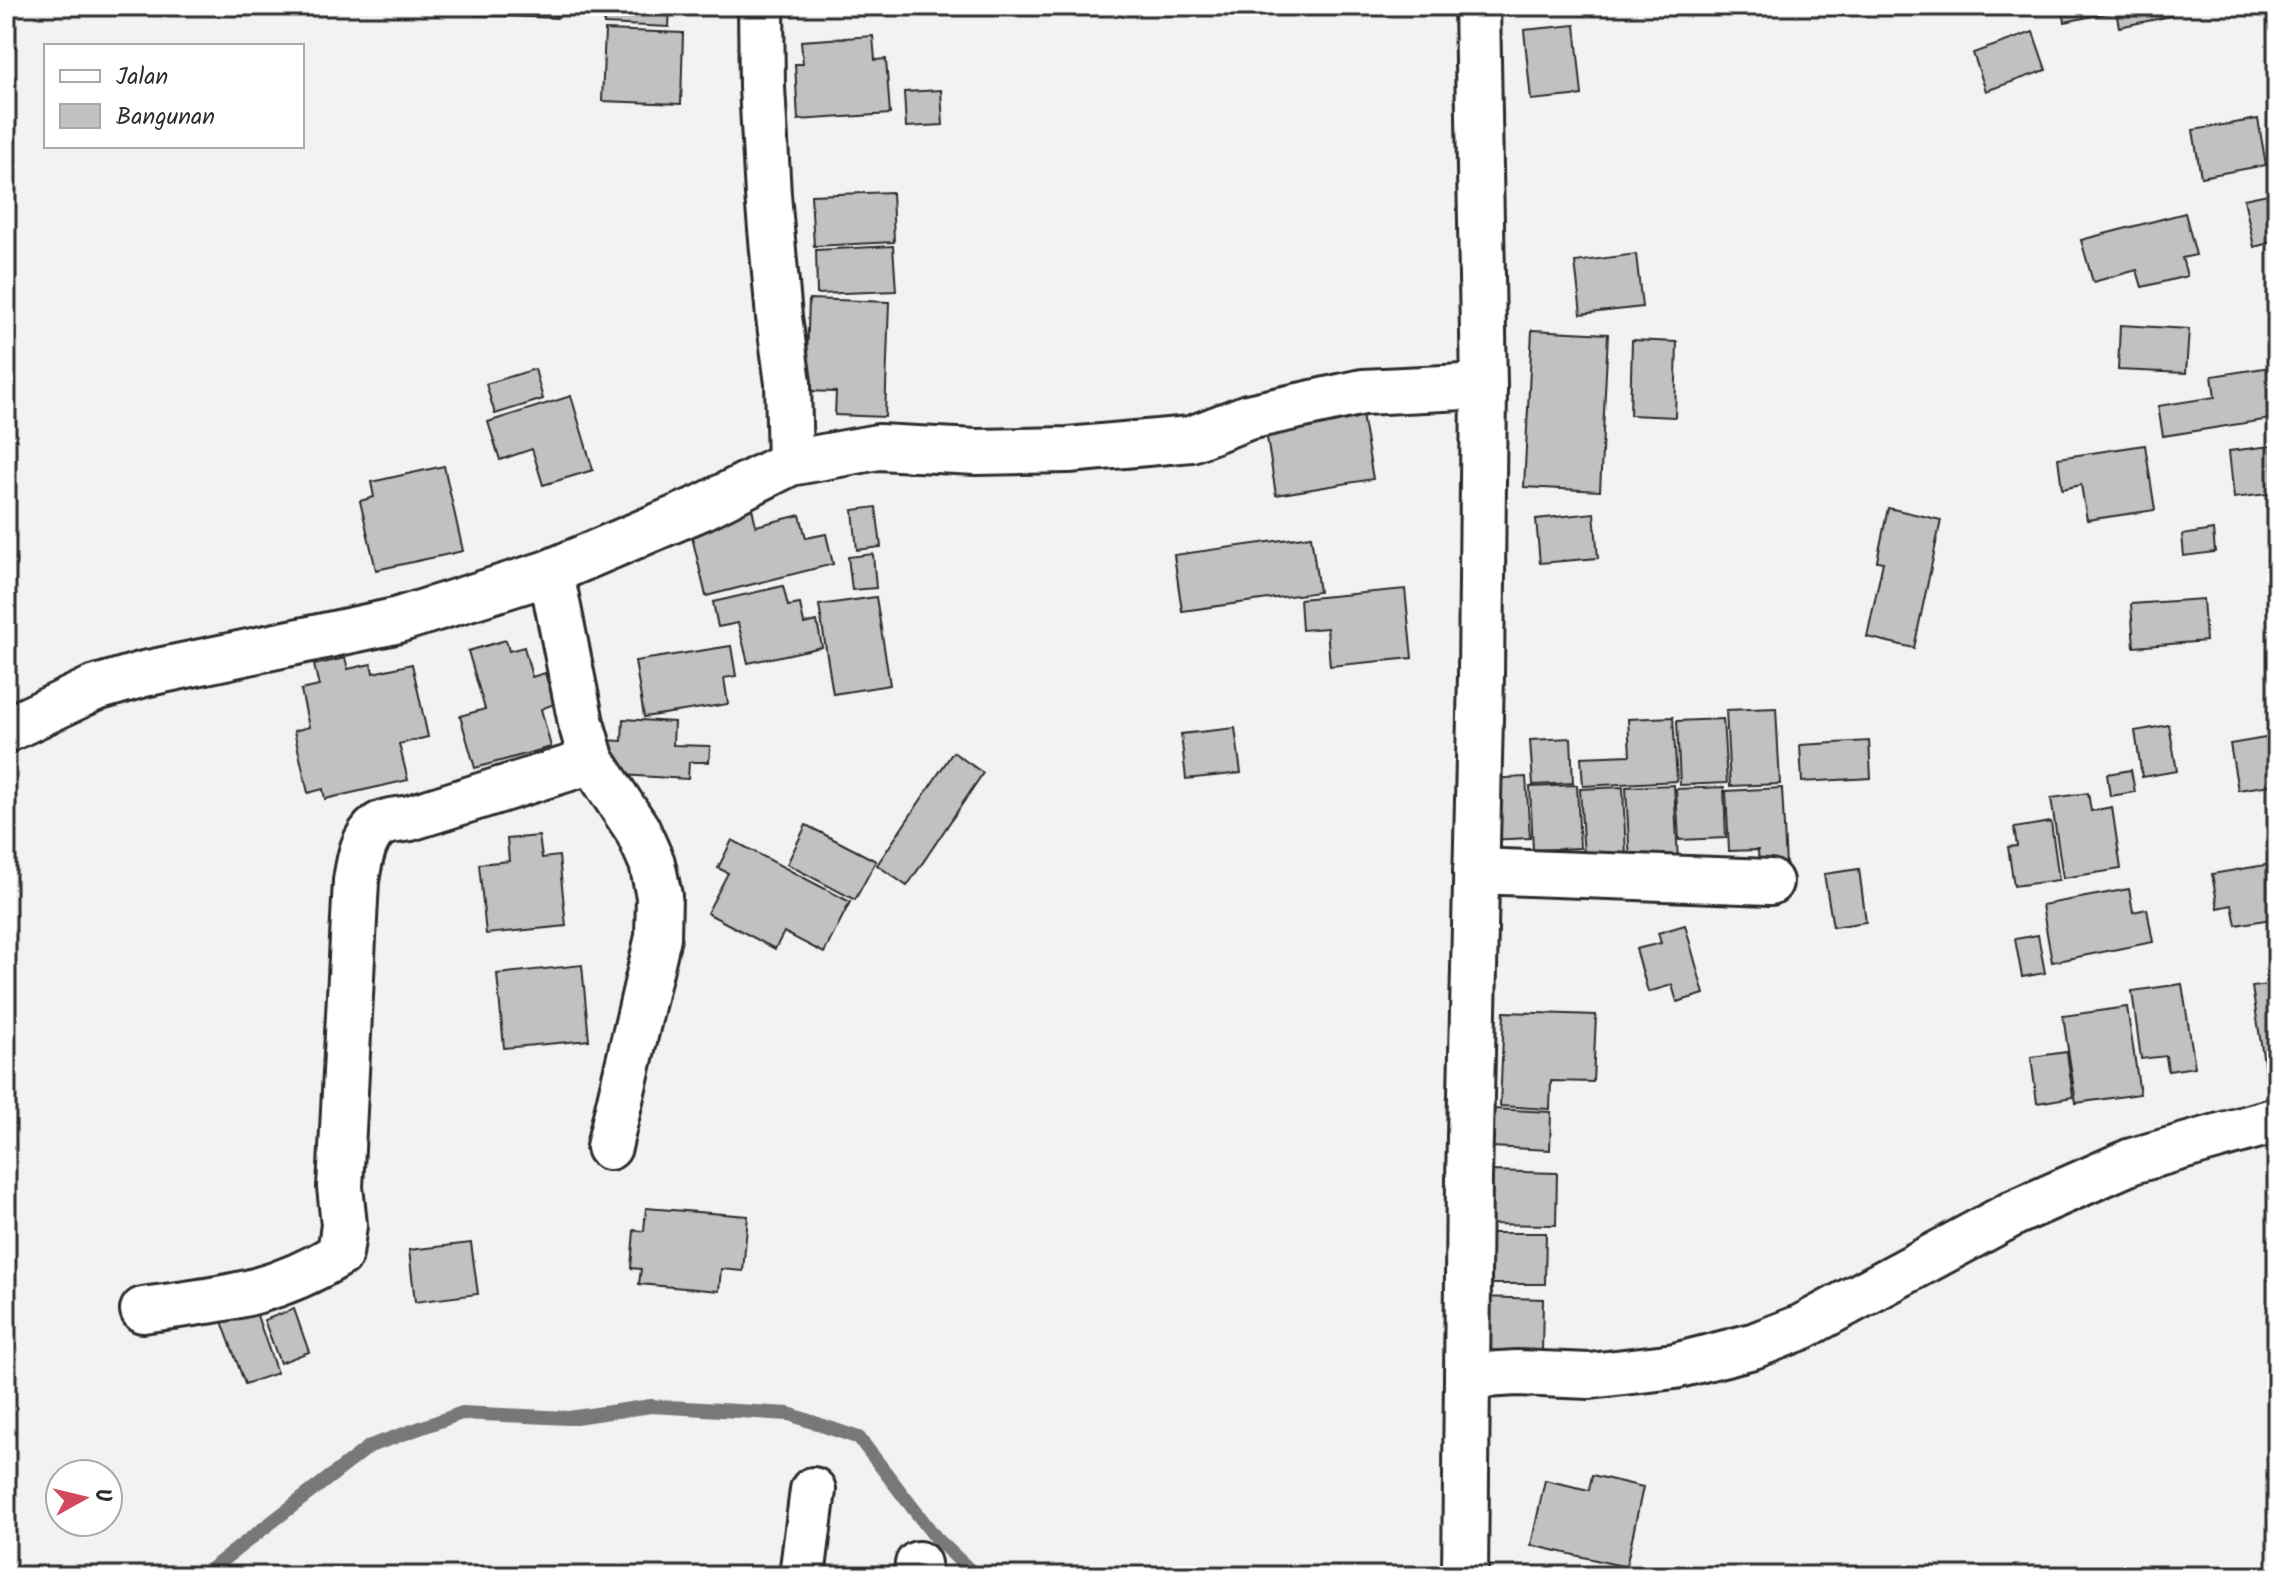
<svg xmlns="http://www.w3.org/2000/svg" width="2283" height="1582" font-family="Kalam,sans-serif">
	<rect width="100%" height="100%" fill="#f2f2f2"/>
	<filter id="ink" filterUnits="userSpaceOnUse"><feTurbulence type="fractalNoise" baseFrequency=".0125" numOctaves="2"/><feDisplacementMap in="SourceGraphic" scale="16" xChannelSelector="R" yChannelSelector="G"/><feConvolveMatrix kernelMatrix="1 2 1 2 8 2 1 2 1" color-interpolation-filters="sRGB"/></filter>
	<g filter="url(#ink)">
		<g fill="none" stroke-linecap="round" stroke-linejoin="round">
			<!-- stream -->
			<polyline stroke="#787878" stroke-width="14" points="202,1576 370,1446 462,1413 569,1418 651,1406 789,1414 859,1438 936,1538 976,1576"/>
		</g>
		<!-- building -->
		<g fill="#c1c1c1" stroke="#2b2b2b" stroke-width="2">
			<polygon points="476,6 558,6 557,18 476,15"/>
			<polygon points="605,6 670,6 669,27 604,24"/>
			<polygon points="803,6 866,6 804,10"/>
			<polygon points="2062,6 2169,6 2171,16 2119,27 2116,11 2065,22"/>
			<polygon points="1575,25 1582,95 1531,100 1524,30"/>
			<polygon points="605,30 683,33 681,104 602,101"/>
			<polygon points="2033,32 2046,70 1986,91 1973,53"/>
			<polygon points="873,36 875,60 886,59 890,114 798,120 795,64 803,64 801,41"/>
			<polygon points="941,90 943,125 906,127 904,92"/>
			<polygon points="2258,119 2266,165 2201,177 2193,130"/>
			<polygon points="892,192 894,242 814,246 811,195"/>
			<polygon points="2277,192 2277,241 2254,247 2244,199"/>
			<polygon points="2185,213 2196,255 2182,258 2187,276 2142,287 2137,270 2093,282 2081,240"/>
			<polygon points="893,246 896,291 817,294 816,250"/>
			<polygon points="1636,254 1642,307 1581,314 1575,262"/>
			<polygon points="809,299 889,302 885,417 835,415 836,392 806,391"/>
			<polygon points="2120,325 2189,329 2186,373 2118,370"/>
			<polygon points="1532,330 1608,334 1600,491 1524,487"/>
			<polygon points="1632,340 1677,342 1675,417 1630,415"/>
			<polygon points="2271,367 2277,418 2163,436 2158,406 2215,397 2212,376"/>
			<polygon points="535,369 543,399 495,414 486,384"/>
			<polygon points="571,396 593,470 543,485 532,449 500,460 488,422"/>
			<polygon points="1361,409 1373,479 1276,495 1265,425"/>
			<polygon points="2145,445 2155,510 2087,520 2081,485 2062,489 2058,458"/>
			<polygon points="2271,446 2276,493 2234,498 2229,451"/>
			<polygon points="444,466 463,551 376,570 360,501 374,497 371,482"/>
			<polygon points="876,507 881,547 857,550 853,510"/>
			<polygon points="752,508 756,526 800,515 806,538 826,534 833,564 706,596 689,524"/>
			<polygon points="1888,508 1941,520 1914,648 1867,637 1883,562 1877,561"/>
			<polygon points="1594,513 1598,558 1540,563 1536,519"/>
			<polygon points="2213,530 2215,552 2184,556 2182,535"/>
			<polygon points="1311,536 1319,592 1182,611 1174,555"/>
			<polygon points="873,554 876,588 852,590 848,557"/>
			<polygon points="783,586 788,606 800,604 804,624 817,621 822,647 748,663 738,623 718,627 713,602"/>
			<polygon points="1405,589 1412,658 1330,666 1327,628 1302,630 1300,599"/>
			<polygon points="876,597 890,685 833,694 819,605"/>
			<polygon points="2203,599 2206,641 2134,647 2131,604"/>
			<polygon points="506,640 509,651 524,647 532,677 545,673 554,704 541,709 551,747 475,768 460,716 485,709 468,651"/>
			<polygon points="731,646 736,676 724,678 728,704 644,717 635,661"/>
			<polygon points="345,658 348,669 371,664 373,673 412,664 428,737 399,744 408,780 325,799 323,789 308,793 294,731 309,727 301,690 319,686 314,665"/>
			<polygon points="1776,708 1780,784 1730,786 1726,710"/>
			<polygon points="1673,717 1677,781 1583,786 1581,757 1630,755 1628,719"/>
			<polygon points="623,719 674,722 673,745 710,746 709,762 689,762 688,779 603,774 605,740 622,741"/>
			<polygon points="1723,719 1727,783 1680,785 1677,721"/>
			<polygon points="2169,725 2177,771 2142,777 2135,731"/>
			<polygon points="1235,728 1241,773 1186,779 1181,734"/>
			<polygon points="2277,736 2277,784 2238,790 2230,744"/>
			<polygon points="1571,738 1573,783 1533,785 1530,740"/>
			<polygon points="1869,741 1871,778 1802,782 1800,745"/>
			<polygon points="953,752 983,773 907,886 877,865"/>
			<polygon points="2131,770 2135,792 2110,796 2107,774"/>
			<polygon points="1526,777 1530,838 1488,840 1486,779"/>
			<polygon points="1577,785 1580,848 1533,850 1530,787"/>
			<polygon points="1674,785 1678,861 1630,863 1626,787"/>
			<polygon points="1623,787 1626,856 1584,858 1580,789"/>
			<polygon points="1724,787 1726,838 1679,840 1676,789"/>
			<polygon points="1782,788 1786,866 1759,867 1758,850 1729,851 1726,791"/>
			<polygon points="2088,793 2091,811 2112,807 2121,869 2063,878 2051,798"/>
			<polygon points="2051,822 2059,880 2014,886 2008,847 2017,846 2014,828"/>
			<polygon points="806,825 876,861 855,900 787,864"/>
			<polygon points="539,836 542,858 559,856 566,926 486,934 479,864 509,861 507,839"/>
			<polygon points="732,840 850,902 824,953 784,932 775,949 707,913 728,873 718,868"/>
			<polygon points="2277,863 2277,918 2236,925 2232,905 2218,908 2212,874"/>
			<polygon points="1859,869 1866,922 1833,927 1824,874"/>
			<polygon points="2129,889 2133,912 2147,909 2153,942 2052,962 2042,905"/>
			<polygon points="1685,925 1704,994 1677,1002 1672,985 1648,992 1636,949 1661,943 1658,933"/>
			<polygon points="2038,935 2045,973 2022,977 2015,939"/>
			<polygon points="582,965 589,1040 504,1048 497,974"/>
			<polygon points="2182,984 2195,1067 2168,1071 2166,1056 2141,1059 2132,991"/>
			<polygon points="2277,984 2277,1100 2270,1101 2252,987"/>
			<polygon points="2127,1007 2140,1094 2076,1103 2063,1016"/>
			<polygon points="1504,1012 1596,1015 1593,1082 1551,1081 1550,1109 1500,1106"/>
			<polygon points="2067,1052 2073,1097 2037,1103 2031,1057"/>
			<polygon points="1493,1109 1551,1112 1550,1150 1492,1147"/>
			<polygon points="1489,1171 1557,1173 1556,1225 1487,1224"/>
			<polygon points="646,1208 748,1216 743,1271 721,1269 719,1291 639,1284 641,1269 631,1268 634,1230 644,1231"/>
			<polygon points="1489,1233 1546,1233 1545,1284 1488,1284"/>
			<polygon points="471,1243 478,1294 415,1302 409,1250"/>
			<polygon points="1481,1297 1543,1299 1542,1352 1480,1350"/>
			<polygon points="253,1304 277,1373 245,1384 220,1316"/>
			<polygon points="294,1309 309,1352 280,1363 264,1320"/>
			<polygon points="2277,1316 2277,1367 2269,1317"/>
			<polygon points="1592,1475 1643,1487 1626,1567 1531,1545 1545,1480 1589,1490"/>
		</g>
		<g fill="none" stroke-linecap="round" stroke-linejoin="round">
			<defs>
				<g id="minor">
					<polyline points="761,6 762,87 768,195 779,317 788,383 790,463"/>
					<polyline points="548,573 556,597 581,723 592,761 637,829 652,863 659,896 658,937 609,1147"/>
					<polyline points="6,730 93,689 144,674 395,621 548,573 703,507 790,463 878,447 976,452 1068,450 1191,439 1248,417 1363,392 1484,386"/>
					<polyline points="1476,871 1770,882"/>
					<path d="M143,1310C221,1299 271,1296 340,1254L344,1225L340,1187L356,881C359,863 362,838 378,826C385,820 401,820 410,818L592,761"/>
					<polyline points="1468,1376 1517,1373 1590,1376 1675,1366 1753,1346 1802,1327 2014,1213 2132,1161 2277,1120"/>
					<polyline points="802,1576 813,1490"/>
					<polyline points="916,1576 918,1564"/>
					<polyline points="1465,1576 1469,1179 1481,675 1484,386 1477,6"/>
				</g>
			</defs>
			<!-- minor casing -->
			<use href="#minor" stroke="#2b2b2b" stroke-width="50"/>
			<!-- minor -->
			<use href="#minor" stroke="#fff" stroke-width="44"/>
		</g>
	</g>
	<!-- margin -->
	<rect width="2283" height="1582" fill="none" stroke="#fff" stroke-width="32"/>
	<rect x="16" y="16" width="2251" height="1550" fill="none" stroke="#2b2b2b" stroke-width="3" filter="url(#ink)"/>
	<!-- legend -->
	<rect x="44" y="44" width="260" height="104" fill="#ffffff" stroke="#aaaaaa" stroke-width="2"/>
	<rect x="60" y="70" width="40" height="12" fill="#ffffff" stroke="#aaaaaa" stroke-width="2"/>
	<text x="116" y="84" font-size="24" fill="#2b2b2b">Jalan</text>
	<rect x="60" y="104" width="40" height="24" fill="#c1c1c1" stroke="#aaaaaa" stroke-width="2"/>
	<text x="116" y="124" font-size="24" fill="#2b2b2b">Bangunan</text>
	<!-- north arrow -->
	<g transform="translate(84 1498) rotate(82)"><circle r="38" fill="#ffffff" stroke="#aaaaaa" stroke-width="2"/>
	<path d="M0-6L14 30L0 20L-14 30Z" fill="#d1495b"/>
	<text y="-12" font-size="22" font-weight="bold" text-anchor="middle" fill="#2b2b2b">U</text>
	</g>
</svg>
